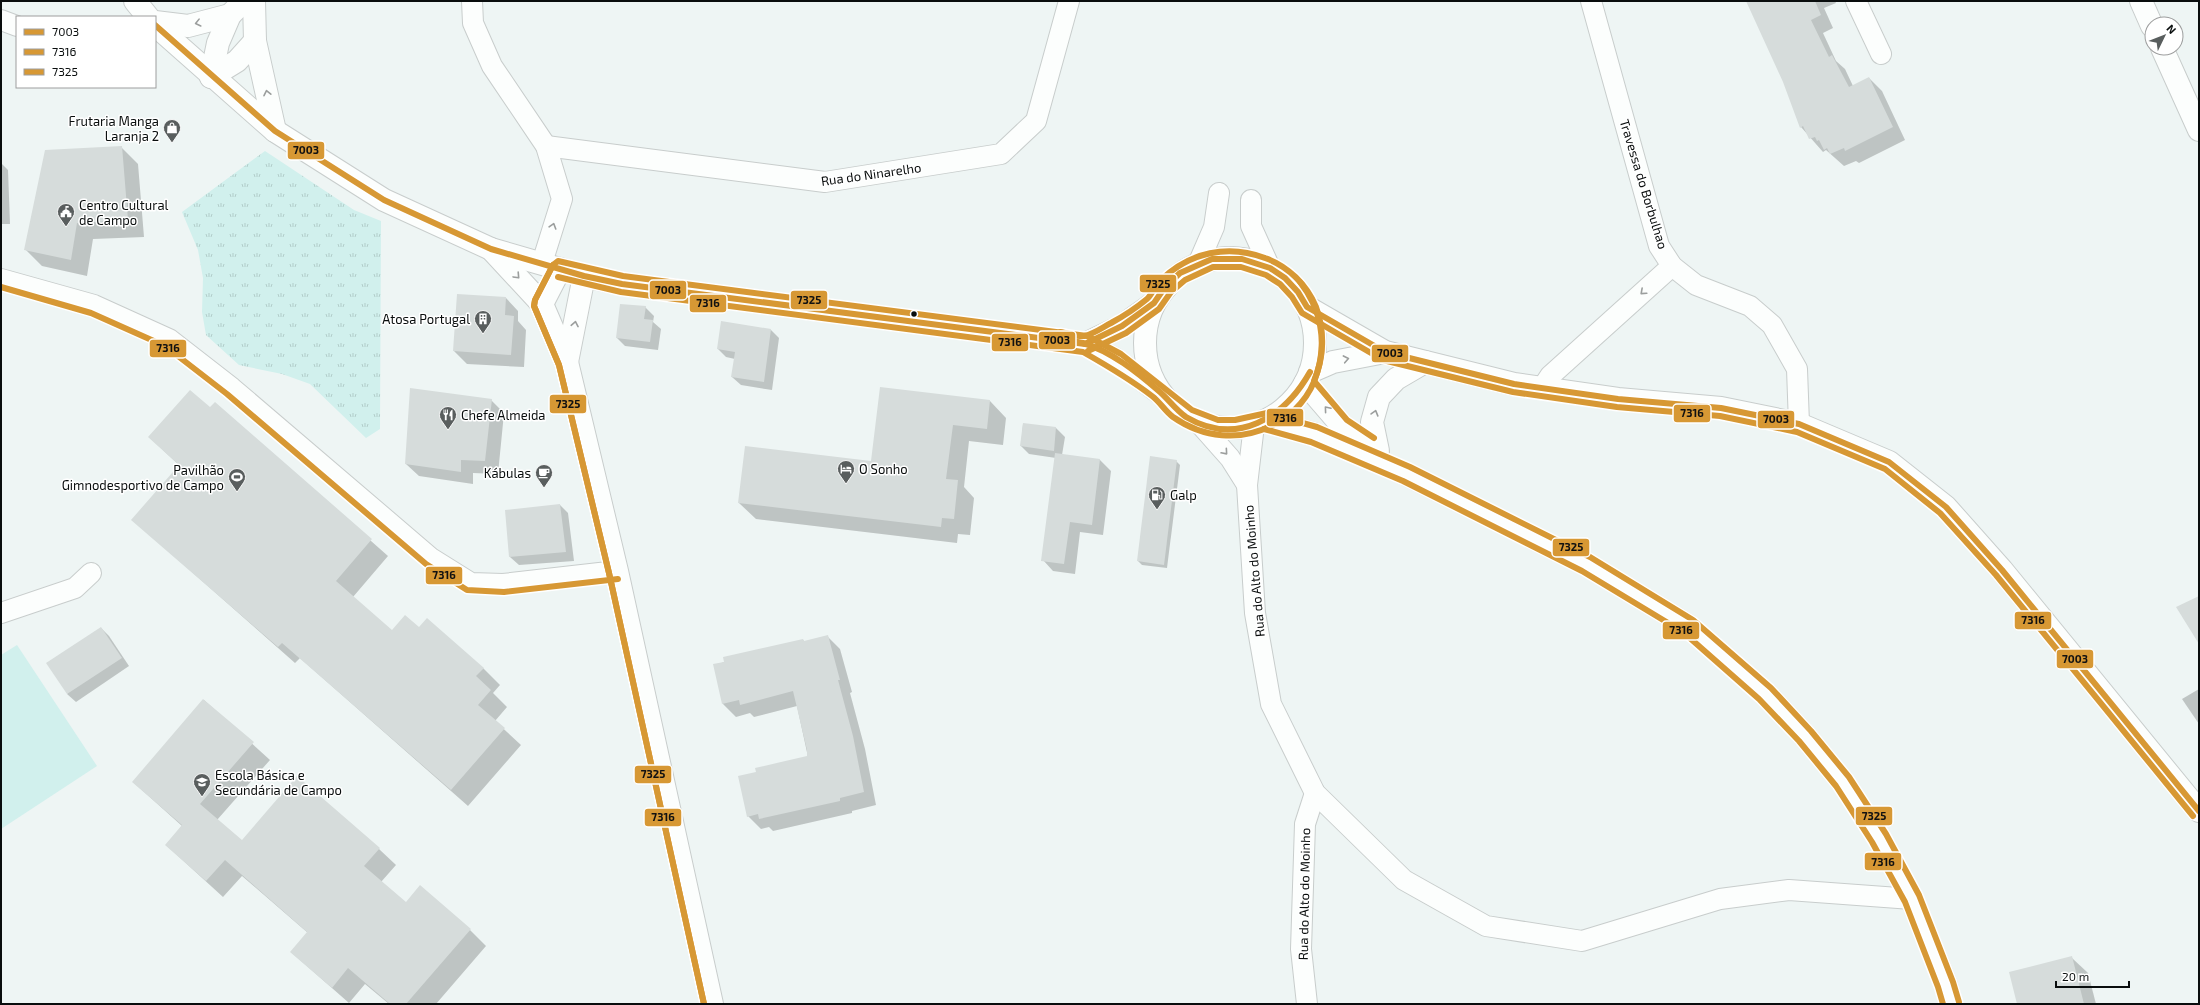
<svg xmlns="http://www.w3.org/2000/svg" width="2200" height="1005" font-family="'Exo 2',sans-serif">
	<defs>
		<pattern id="grass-tufts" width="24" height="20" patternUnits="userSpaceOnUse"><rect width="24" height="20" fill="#d1f0ed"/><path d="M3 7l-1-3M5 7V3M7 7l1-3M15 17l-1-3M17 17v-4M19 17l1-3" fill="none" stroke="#b2cdca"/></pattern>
	</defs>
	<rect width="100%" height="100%" fill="#eef5f4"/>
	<!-- grass -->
	<polygon fill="url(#grass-tufts)" points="265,151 354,210 381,221 380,429 366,438 310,384 282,374 239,365 206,335 202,312 203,278 198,250 182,212"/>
	<!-- garden -->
	<polygon fill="#d1f0ed" points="17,645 97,766 1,829 1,655"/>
	<!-- shadow -->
	<g fill="#0003">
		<polygon points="1747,1 1835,1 1836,3 1824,8 1833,28 1823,33 1836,61 1845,69 1853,86 1869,78 1882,91 1905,140 1859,163 1856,161 1844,166 1826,150 1823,152 1801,127 1784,82"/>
		<polygon points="121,147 138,164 144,237 93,239 87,276 42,266 25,249"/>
		<polygon points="1,163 8,170 10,224 1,224"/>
		<polygon points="506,298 518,311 518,321 526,330 524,367 467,364 454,351"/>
		<polygon points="645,307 654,316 653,322 661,329 658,350 625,346 617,338"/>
		<polygon points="722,322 771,330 779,338 772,390 741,385 732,377 735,359 726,357 718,349"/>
		<polygon points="491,400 504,413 498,474 473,473 473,484 419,476 406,464"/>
		<polygon points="990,401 1006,418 1003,445 969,441 964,487 974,498 970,535 958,534 957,543 756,519 739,503 872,462"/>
		<polygon points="215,403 388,556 353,597 392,631 419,628 483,668 500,685 493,693 507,707 495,721 521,745 468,806 300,658 295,663 133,520 180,466 149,437 210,409"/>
		<polygon points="1023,424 1056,428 1065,437 1062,455 1100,460 1111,471 1103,535 1080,532 1075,574 1053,571 1043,560 1056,458 1029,454 1021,446"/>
		<polygon points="1176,461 1180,465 1167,568 1142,565 1138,561"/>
		<polygon points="560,505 568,513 574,561 519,565 510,557 506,511"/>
		<polygon points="101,628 109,636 129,666 76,702 67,694"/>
		<polygon points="828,637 840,649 852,692 850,693 865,749 876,805 852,811 852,813 773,831 769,827 761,829 748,816 758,772 808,757 797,706 754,717 750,713 736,717 723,704 714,665 803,640 805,642"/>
		<polygon points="2199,689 2199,724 2182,699"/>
		<polygon points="204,700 270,760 217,820 242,842 379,849 396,865 381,882 406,903 470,930 486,946 436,1004 389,1004 365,984 349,1003 291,952 308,933 242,876 223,897 166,845 182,826 133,782"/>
		<polygon points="2072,958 2088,973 2096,1004 2018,1004"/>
	</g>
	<!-- building -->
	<g fill="#d6dcdb">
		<polygon points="1746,1 1815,1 1821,15 1811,20 1829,57 1832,55 1849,87 1869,77 1893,127 1845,151 1844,148 1830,154 1827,148 1824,150 1819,140 1817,141 1815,137 1809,139 1803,126 1800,128 1783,82"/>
		<polygon points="122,146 128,220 77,223 71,260 24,250 45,150"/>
		<polygon points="457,294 506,297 505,315 514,316 511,355 453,351"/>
		<polygon points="620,304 646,306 644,319 653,320 650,342 616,338"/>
		<polygon points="721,321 771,329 764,382 731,377 735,352 717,349"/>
		<polygon points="880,387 990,400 987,429 953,425 946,479 958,480 954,519 942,518 941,527 738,503 745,446 871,461"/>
		<polygon points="410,388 492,399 485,461 461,460 461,472 405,464"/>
		<polygon points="190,390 210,407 215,402 372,539 336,581 392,630 405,615 419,627 427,618 484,668 476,676 491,690 478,705 505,728 451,790 282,643 278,647 131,520 179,465 148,437"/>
		<polygon points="1023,423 1056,427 1054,451 1020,446"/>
		<polygon points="1055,453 1100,459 1092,525 1070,522 1064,564 1041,561"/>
		<polygon points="1150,456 1177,460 1164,565 1137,561"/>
		<polygon points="560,504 566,552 509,557 505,510"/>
		<polygon points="2199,596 2199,644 2176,607"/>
		<polygon points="101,627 122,658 67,694 46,663"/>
		<polygon points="828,635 840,680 838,680 853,736 864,792 840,798 840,801 759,819 758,814 747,817 738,776 756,772 755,768 807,756 807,750 793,691 740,705 739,700 722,704 713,664 724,662 723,657 803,639 804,641"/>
		<polygon points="203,699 254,742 200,804 242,840 297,776 380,848 364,866 406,902 420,885 471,929 406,1004 390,1004 348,968 332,988 290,952 307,932 225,860 206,881 165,845 182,825 132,782"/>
		<polygon points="2072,956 2084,1004 2017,1004 2009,972"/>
	</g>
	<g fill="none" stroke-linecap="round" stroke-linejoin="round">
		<defs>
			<g id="minor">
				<polyline points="472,1 473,23 492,66 546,146 562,199 542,263"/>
				<polyline points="1591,1 1659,246 1672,266 1696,285 1750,306 1772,325 1797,369 1799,424"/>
				<polyline points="1856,1 1881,54"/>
				<polyline points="1,20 17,26"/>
				<polyline points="546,146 825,182 1001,154 1036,121 1069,1"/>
				<polyline points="1251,200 1251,226 1270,268"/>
				<polyline points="1198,264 1214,227 1219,193"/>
				<polyline points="1,279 94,305 169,339 232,388 431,558 471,583 503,584 617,571"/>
				<polyline points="1542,388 1550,376 1672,266"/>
				<polyline points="1199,423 1230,458 1247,485"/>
				<polyline points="1254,425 1247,485 1255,613 1271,704 1315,793 1404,880 1486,926 1582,941 1720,899 1789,890 1912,899"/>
				<polyline points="1,613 75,588 91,573"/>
				<polyline points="1307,1004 1301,949 1305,824 1315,793"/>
			</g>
			<g id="tertiary">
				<polyline points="254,1 255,41 275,131"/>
				<polyline points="155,22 188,26 230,15 244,1"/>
				<polyline points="211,77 218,43 230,15"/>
				<polyline points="211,77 237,61 255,41"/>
				<polyline points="491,249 542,304 567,362 617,571 712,1004"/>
				<polyline points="542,304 560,269"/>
				<polyline points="567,362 584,276"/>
			</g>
			<g id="secondary">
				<polyline points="2141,1 2152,26"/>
				<polyline points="2162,48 2199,130"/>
			</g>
			<g id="primary">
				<polyline points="135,1 148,17"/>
				<polyline points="155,25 275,131 384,200 491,249 584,276 622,284 1085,344 1116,360 1160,393"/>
				<circle cx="1230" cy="343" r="85"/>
				<polyline points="1307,307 1385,352 1514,384 1618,399 1721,408 1799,424 1889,462 1946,507 2002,570 2199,811"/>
				<polyline points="1085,344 1122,326 1154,303"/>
				<polyline points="1310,372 1333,362 1385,352"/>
				<polyline points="1305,383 1342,426 1376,450"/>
				<polyline points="1266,421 1314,434 1406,474 1586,564 1688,626 1765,693 1805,736 1842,781 1879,838 1912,899 1946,985 1951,1004"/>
				<polyline points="1378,451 1372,422 1379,397 1396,379 1425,362"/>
			</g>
		</defs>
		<!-- minor casing -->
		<use href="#minor" stroke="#c8cdcc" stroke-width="22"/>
		<!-- tertiary casing -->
		<use href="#tertiary" stroke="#c8cdcc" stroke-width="24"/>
		<!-- secondary casing -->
		<use href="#secondary" stroke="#c8cdcc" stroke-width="24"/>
		<!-- primary casing -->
		<use href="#primary" stroke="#c8cdcc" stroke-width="24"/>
		<!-- minor -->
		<use href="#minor" stroke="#fcfefd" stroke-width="20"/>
		<!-- tertiary -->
		<use href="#tertiary" stroke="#fcfefd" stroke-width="22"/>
		<!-- secondary -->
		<use href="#secondary" stroke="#fcfefd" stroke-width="22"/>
		<!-- primary -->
		<use href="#primary" stroke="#fcfefd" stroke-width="22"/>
		<defs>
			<g id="bus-1">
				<polyline points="155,25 275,131 384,200 491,249 584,276 622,284 1085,344 1122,326 1154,303 1165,287 1180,273 1212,259 1242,259 1270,268 1285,278 1298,292 1307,307 1385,352 1514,384 1618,399 1721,408 1799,424 1889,462 1946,507 2002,570 2199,811"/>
				<path d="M1059,340C1067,341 1075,341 1083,343C1111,351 1138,373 1160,392C1169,400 1176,410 1186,417C1237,447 1284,418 1310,372"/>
			</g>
			<g id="bus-2">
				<polyline points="553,265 535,300 534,306 559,365 609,573 704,1004"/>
				<path d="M558,277L621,292L1083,352C1106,365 1130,379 1152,396C1160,402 1165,411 1173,417C1203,438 1240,442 1273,425C1294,415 1311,395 1317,373C1327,341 1321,309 1300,282"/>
				<polyline points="1,287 91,313 165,346 227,394 426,564 467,590 504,592 618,579"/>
				<polyline points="1088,351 1126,333 1159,309 1171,292 1185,280 1213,267 1241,267 1266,275 1280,284 1292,297 1302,313 1383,360 1513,392 1617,407 1720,416 1797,432 1885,469 1940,513 1996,575 2193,816"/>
				<polyline points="1264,429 1311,442 1403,481 1582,571 1683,632 1759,699 1799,741 1836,786 1872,842 1905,902 1938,987 1943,1004"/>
			</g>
			<g id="bus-3">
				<path d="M1060,332C1068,333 1077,337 1084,336C1094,334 1103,327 1111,323C1124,316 1136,308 1147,299C1153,293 1155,285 1161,280C1190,252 1228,244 1265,258C1288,266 1307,285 1316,307C1325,331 1324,358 1314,381L1347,420L1374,438"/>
				<polyline points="704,1004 609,573 559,365 534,306 535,300 553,265 558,261 623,276 1087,336 1121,354 1192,410 1218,420 1235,420 1267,413 1317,427 1410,467 1590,557 1693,620 1771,688 1811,731 1849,777 1886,834 1919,895 1953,982 1959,1002"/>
			</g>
		</defs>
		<!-- bus-1 casing -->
		<use href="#bus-1" stroke="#fff" stroke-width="9"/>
		<!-- bus-2 casing -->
		<use href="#bus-2" stroke="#fff" stroke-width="9"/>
		<!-- bus-3 casing -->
		<use href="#bus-3" stroke="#fff" stroke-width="9"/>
		<!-- bus-1 -->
		<use href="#bus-1" stroke="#d79834" stroke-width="6"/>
		<!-- bus-2 -->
		<use href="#bus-2" stroke="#d79834" stroke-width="6"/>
		<!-- bus-3 -->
		<use href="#bus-3" stroke="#d79834" stroke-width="6"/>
	</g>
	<!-- one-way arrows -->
	<defs><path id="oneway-chevron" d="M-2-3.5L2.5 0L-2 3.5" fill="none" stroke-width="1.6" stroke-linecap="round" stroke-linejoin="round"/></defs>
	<g stroke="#9b9e9d">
		<use href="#oneway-chevron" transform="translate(198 23) rotate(166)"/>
		<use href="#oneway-chevron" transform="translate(267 93) rotate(-102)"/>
		<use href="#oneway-chevron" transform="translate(553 226) rotate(-73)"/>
		<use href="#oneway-chevron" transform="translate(517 276) rotate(47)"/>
		<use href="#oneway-chevron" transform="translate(1643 292) rotate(138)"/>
		<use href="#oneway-chevron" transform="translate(575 324) rotate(-79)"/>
		<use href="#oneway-chevron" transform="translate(1346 359) rotate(-11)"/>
		<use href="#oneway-chevron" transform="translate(1327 409) rotate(-130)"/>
		<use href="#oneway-chevron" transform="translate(1375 413) rotate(-74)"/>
		<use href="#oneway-chevron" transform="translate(1225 452) rotate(49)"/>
	</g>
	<!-- icons -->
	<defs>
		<symbol id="shop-pin" viewBox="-11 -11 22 30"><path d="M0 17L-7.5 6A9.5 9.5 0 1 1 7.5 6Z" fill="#595e5e" stroke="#fff"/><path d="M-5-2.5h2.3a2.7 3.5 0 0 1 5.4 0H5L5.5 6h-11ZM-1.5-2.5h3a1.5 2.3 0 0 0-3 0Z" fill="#fff"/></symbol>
		<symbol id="civic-pin" viewBox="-11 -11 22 30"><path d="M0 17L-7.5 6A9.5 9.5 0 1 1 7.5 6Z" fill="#595e5e" stroke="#fff"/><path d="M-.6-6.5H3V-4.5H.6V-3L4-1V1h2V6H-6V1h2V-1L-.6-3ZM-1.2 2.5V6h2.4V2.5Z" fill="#fff"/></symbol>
		<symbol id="building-pin" viewBox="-11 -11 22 30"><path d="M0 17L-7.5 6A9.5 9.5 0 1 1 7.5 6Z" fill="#595e5e" stroke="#fff"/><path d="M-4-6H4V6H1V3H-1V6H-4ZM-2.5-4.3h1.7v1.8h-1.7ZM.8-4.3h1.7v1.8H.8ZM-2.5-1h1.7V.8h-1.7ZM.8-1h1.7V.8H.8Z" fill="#fff"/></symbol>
		<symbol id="restaurant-pin" viewBox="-11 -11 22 30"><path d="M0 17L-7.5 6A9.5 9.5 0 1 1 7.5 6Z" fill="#595e5e" stroke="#fff"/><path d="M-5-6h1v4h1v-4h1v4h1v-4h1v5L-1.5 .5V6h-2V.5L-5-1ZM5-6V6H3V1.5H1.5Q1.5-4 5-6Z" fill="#fff"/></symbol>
		<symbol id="hotel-pin" viewBox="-11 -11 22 30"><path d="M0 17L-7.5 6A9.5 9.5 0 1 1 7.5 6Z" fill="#595e5e" stroke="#fff"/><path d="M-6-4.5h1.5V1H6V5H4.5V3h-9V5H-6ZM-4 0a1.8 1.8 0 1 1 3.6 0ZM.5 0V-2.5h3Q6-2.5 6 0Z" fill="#fff"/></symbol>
		<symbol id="cafe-pin" viewBox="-11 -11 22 30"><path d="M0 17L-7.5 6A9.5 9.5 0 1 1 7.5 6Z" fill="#595e5e" stroke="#fff"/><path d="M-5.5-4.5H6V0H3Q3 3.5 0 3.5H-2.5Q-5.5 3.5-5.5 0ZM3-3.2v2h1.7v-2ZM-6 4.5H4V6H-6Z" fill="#fff"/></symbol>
		<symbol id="stadium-pin" viewBox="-11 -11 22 30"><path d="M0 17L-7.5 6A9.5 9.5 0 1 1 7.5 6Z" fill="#595e5e" stroke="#fff"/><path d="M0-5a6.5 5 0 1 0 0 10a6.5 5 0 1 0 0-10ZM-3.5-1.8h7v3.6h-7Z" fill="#fff"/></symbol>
		<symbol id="fuel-pin" viewBox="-11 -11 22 30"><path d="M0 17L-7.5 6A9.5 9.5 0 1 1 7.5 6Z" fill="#595e5e" stroke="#fff"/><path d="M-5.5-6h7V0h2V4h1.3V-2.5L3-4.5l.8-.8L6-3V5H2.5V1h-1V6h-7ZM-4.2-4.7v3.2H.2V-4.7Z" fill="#fff"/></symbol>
		<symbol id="school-pin" viewBox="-11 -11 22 30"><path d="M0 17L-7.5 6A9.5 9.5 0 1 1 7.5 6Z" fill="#595e5e" stroke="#fff"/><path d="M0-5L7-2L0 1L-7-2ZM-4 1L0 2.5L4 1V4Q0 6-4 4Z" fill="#fff"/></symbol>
	</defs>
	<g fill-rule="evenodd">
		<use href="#shop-pin" x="162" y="118" width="20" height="27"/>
		<use href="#civic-pin" x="56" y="202" width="20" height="27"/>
		<use href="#building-pin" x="473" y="309" width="20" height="27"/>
		<use href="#restaurant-pin" x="438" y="405" width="20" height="27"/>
		<use href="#hotel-pin" x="836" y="459" width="20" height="27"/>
		<use href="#cafe-pin" x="534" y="463" width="20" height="27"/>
		<use href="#stadium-pin" x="227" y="467" width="20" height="27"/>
		<use href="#fuel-pin" x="1147" y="485" width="20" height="27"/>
		<use href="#school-pin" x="192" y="772" width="20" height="27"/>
	</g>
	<!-- markers -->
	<circle fill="#090d0d" stroke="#fff" stroke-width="1.5" cx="914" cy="314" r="3.5"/>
	<g text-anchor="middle" stroke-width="3" stroke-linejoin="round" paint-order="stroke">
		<!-- poi labels -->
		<g font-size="13" fill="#090d0d" stroke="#fff" text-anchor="start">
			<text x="159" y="126" text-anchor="end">Frutaria Manga<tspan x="159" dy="15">Laranja 2</tspan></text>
			<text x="79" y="210">Centro Cultural<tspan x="79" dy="15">de Campo</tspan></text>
			<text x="470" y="324" text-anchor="end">Atosa Portugal</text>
			<text x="461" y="420">Chefe Almeida</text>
			<text x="859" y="474">O Sonho</text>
			<text x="224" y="475" text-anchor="end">Pavilhão<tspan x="224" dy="15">Gimnodesportivo de Campo</tspan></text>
			<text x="531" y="478" text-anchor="end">Kábulas</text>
			<text x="1170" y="500">Galp</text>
			<text x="215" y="780">Escola Básica e<tspan x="215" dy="15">Secundária de Campo</tspan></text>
		</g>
		<!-- street labels -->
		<g font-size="13" fill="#090d0d" stroke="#fff">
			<text transform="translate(871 174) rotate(-8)" y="5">Rua do Ninarelho</text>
			<text transform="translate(1644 184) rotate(73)" y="5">Travessa do Borbulhao</text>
			<text transform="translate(1254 571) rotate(-95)" y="5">Rua do Alto do Moinho</text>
			<text transform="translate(1304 894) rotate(-89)" y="5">Rua do Alto do Moinho</text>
		</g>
	</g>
	<g stroke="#fff" stroke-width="1.5">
		<rect x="287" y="141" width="38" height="19" rx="4" fill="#d79834"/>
		<rect x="1139" y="274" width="38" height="19" rx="4" fill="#d79834"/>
		<rect x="649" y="280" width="38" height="20" rx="4" fill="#d79834"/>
		<rect x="790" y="290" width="38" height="20" rx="4" fill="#d79834"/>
		<rect x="689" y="294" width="38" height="19" rx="4" fill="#d79834"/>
		<rect x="1038" y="331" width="38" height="19" rx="4" fill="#d79834"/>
		<rect x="991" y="333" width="38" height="19" rx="4" fill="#d79834"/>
		<rect x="149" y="339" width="38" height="19" rx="4" fill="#d79834"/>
		<rect x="1371" y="344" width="38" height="19" rx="4" fill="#d79834"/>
		<rect x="549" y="394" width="38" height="20" rx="4" fill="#d79834"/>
		<rect x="1673" y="404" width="38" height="19" rx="4" fill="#d79834"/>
		<rect x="1266" y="408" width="38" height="19" rx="4" fill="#d79834"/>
		<rect x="1757" y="410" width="38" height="19" rx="4" fill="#d79834"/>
		<rect x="1552" y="538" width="38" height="19" rx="4" fill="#d79834"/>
		<rect x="425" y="566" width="38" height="19" rx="4" fill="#d79834"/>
		<rect x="2014" y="611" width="38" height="19" rx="4" fill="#d79834"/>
		<rect x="1662" y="621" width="38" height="19" rx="4" fill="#d79834"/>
		<rect x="2056" y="649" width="38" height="20" rx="4" fill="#d79834"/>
		<rect x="634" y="765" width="38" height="19" rx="4" fill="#d79834"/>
		<rect x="1855" y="806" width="38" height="20" rx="4" fill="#d79834"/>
		<rect x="644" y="808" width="38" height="19" rx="4" fill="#d79834"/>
		<rect x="1864" y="852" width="38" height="19" rx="4" fill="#d79834"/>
	</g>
	<g font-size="11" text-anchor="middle" font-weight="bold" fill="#111">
		<text x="306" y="154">7003</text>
		<text x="1158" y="288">7325</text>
		<text x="668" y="294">7003</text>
		<text x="809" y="304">7325</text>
		<text x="708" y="307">7316</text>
		<text x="1057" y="344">7003</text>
		<text x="1010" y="346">7316</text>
		<text x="168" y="352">7316</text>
		<text x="1390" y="357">7003</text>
		<text x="568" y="408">7325</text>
		<text x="1692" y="417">7316</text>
		<text x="1285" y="422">7316</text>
		<text x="1776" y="423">7003</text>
		<text x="1571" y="551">7325</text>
		<text x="444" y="579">7316</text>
		<text x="2033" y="624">7316</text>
		<text x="1681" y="634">7316</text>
		<text x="2075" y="663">7003</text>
		<text x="653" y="778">7325</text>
		<text x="1874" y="820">7325</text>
		<text x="663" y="821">7316</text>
		<text x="1883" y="866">7316</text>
	</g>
	<!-- border -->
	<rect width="2200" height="1005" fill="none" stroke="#090d0d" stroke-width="4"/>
	<!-- legend -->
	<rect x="16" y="16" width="140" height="72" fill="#ffffff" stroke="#9d9e9e"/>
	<rect x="24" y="29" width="20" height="6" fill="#d79834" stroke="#9d9e9e"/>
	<text x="52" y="36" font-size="12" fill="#090d0d">7003</text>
	<rect x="24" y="49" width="20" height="6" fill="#d79834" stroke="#9d9e9e"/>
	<text x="52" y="56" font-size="12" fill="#090d0d">7316</text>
	<rect x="24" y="69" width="20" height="6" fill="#d79834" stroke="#9d9e9e"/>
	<text x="52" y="76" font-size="12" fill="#090d0d">7325</text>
	<!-- north arrow -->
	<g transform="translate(2164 36) rotate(47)"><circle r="19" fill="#ffffff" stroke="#9d9e9e"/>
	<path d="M0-3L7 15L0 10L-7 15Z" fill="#595e5e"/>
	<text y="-6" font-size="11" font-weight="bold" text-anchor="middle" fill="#090d0d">N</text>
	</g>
	<!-- scale -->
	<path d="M2056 981v6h73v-6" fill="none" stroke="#090d0d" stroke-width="2"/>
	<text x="2062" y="981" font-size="12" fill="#090d0d" stroke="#ffffff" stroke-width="3" paint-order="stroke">20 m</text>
</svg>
